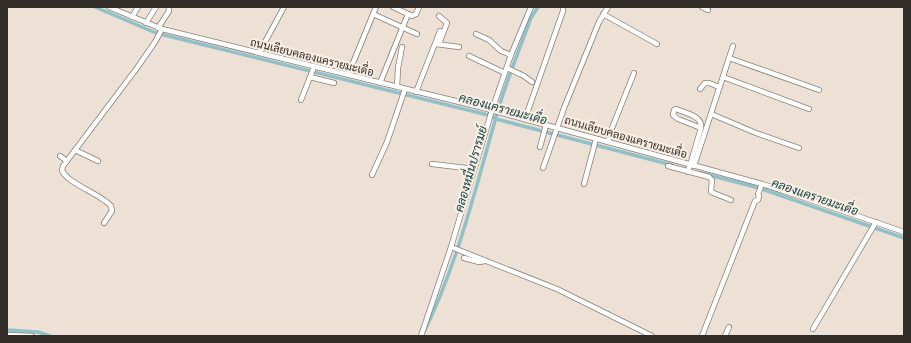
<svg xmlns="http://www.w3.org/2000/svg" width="911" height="343" font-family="'IBM Plex Sans',Sarabun,sans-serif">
	<rect width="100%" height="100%" fill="#ede1d6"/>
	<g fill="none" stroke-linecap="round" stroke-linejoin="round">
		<!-- canal -->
		<g stroke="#90c1c9" stroke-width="3.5">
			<polyline points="95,7 156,33 492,116 496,119 672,165"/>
			<polyline points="701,173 759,188 904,238"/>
			<polyline points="7,330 38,332 50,336"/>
			<path d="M424,332C459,261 477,182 499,107C508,77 520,48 531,18L538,7"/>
		</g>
		<defs>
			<g id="minor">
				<polyline points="109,7 162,29 480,107 557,128 762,184 808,199 904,232"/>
				<polyline points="393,7 408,14"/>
				<polyline points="702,7 708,10"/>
				<polyline points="373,14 417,34"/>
				<polyline points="603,14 657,44"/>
				<polyline points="439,16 447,23 439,44"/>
				<polyline points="132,17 138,7"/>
				<polyline points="146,23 156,7"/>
				<polyline points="158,28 169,11 169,7"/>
				<polyline points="476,34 489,40 501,51 511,55"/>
				<polyline points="436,44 459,47"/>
				<polyline points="259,53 284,7"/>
				<polyline points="469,56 505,73"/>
				<polyline points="729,58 733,46"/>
				<polyline points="507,68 524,76 532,82"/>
				<polyline points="348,75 376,7"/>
				<polyline points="310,77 334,83"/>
				<polyline points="723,77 809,109"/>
				<polyline points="380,83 408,14 412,16 416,14 419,7"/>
				<polyline points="397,87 398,68 402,47"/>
				<polyline points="700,89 705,83 709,83 719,87"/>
				<polyline points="416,92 440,31"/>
				<polyline points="301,100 314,67"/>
				<polyline points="711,114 756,133 799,148"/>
				<polyline points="525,119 563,11 563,7"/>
				<polyline points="608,142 612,128 634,73"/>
				<polyline points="540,147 546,125"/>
				<polyline points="75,150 98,161"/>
				<polyline points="60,156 67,161"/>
				<polyline points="432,164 474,169"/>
				<polyline points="668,166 709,177 712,180 711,192 731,200"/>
				<polyline points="694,166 729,58 819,90"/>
				<polyline points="543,168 564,108 599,22 608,7"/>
				<path d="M688,172L701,128C703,116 685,113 676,109L674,110L673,115L678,119L701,128"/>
				<polyline points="372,175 387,142 405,89"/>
				<polyline points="584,184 596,139"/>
				<path d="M104,223L112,211L111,206C101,194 66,183 62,170L63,166L137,68L155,42L162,29"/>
				<polyline points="451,247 557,289 652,336"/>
				<polyline points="464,258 479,262 485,261"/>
				<polyline points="813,329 876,222"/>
				<polyline points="7,335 32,336"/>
				<polyline points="421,336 451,247 492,110 511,55 531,7"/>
				<polyline points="702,336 755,201 758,200 759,196 758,194 762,184"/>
				<polyline points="725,336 729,327"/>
			</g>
		</defs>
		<!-- minor casing -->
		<use href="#minor" stroke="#887e74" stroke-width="6"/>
		<!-- minor -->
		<use href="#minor" stroke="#fff" stroke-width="4.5"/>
	</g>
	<g text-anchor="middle" stroke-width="4" stroke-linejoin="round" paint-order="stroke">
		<!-- street labels -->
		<g font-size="11" fill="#312c28" stroke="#faefe3">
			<text transform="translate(312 57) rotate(14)" y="4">ถนนเลียบคลองแครายมะเดื่อ</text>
			<text transform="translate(626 137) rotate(16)" y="4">ถนนเลียบคลองแครายมะเดื่อ</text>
		</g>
		<!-- water labels -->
		<g font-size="12" font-style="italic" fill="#144148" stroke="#faefe3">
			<text transform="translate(503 109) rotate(15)" y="4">คลองแครายมะเดื่อ</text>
			<text transform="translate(471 169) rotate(-74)" y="4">คลองหมื่นปรารมย์</text>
			<text transform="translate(815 197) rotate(19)" y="4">คลองแครายมะเดื่อ</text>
		</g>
	</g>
	<!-- border -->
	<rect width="911" height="343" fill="none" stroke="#312c28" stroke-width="16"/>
</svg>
